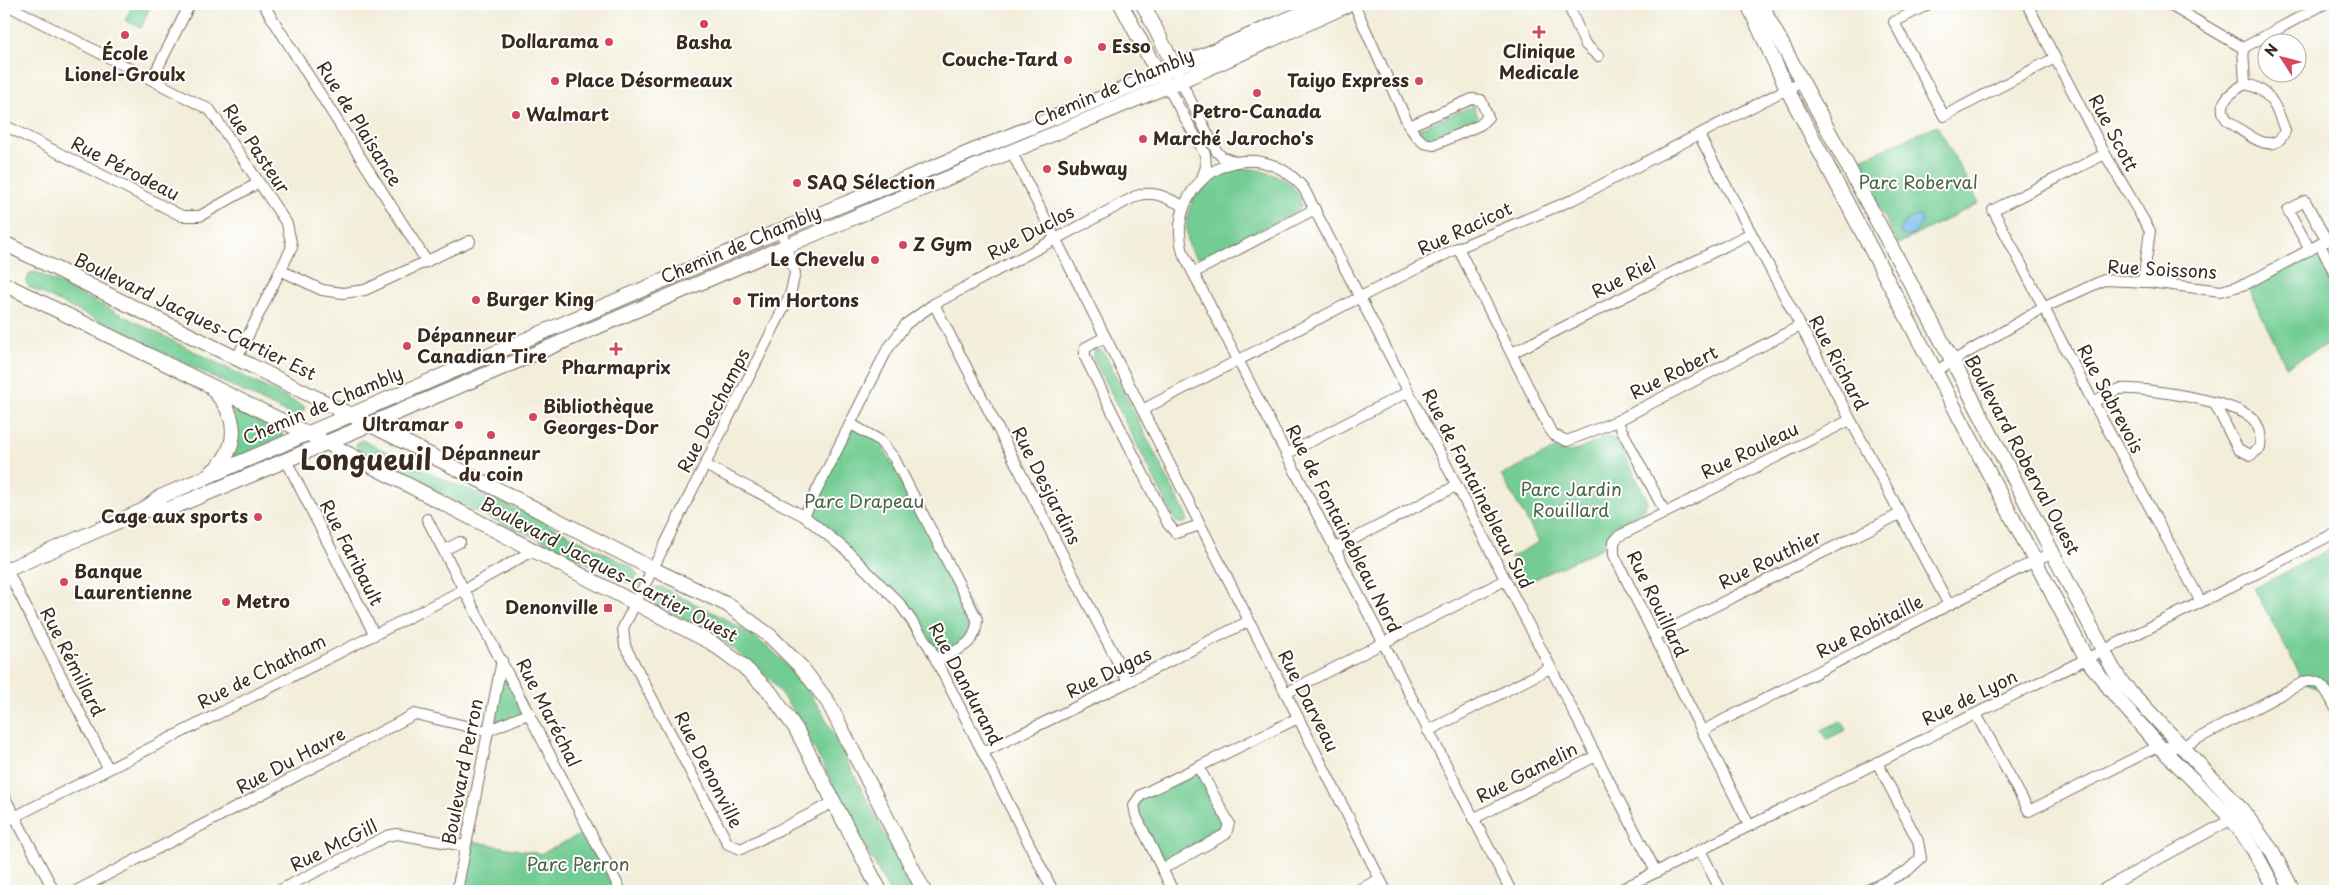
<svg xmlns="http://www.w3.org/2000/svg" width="2339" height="895" font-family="'Playpen Sans',sans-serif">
	<rect width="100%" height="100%" fill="#fff"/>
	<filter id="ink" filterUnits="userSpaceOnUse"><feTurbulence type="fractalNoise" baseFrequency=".02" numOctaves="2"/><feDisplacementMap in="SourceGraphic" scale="10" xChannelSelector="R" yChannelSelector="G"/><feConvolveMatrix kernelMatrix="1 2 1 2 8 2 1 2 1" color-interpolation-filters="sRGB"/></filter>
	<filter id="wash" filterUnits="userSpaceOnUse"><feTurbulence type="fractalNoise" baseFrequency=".0096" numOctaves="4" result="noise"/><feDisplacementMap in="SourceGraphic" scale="20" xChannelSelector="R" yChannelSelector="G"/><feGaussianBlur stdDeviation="1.12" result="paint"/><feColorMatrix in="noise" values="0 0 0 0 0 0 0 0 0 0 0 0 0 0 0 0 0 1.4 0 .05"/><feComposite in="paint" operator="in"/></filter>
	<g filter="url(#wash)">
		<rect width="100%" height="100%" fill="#f3eeda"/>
		<!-- green -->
		<g fill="#72cc93" stroke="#567b58">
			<polygon points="133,4 151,4 141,28 125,20"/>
			<polygon points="1473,106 1478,116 1475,121 1430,143 1423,139 1419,128"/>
			<polygon points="1937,125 1979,203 1898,244 1855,162"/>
			<path d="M1240,168C1261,168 1301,179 1301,206L1297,211L1205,258L1196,257C1190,251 1188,244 1187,236C1182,201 1208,174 1240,168Z"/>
			<polygon points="2320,245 2335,274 2335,341 2286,366 2246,284"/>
			<polygon points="36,272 305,407 299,419 29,287 26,282 30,273"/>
			<polygon points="1098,349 1104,353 1186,515 1187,521 1183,524 1176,522 1093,358 1093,352"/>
			<polygon points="236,411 282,433 282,438 228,462 233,412"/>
			<polygon points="851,424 879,440 977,619 977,632 936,660 900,604 804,516"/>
			<path d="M1606,437H1611L1617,441L1647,499C1648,520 1611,515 1604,547L1526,583L1511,557L1539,542L1501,475L1555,449L1569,452L1578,450Z"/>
			<polygon points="362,440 447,481 526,513 632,567 638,576 631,583 626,582 537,538 481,514 361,454 357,450 356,444"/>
			<polygon points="2335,547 2335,688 2328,692 2304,682 2254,588"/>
			<polygon points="655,587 661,587 720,616 753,636 774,652 802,682 822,712 914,891 889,891 796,714 771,680 717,636 655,604 650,599 649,594"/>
			<polygon points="502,660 530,713 487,731"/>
			<polygon points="1841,721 1846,730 1827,739 1822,730"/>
			<polygon points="1199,768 1229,823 1226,834 1162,869 1136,816 1141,795"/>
			<polygon points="590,830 621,891 457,891 466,840 540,854"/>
		</g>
		<!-- water -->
		<polygon fill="#7abcef" stroke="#5a7386" points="1917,216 1921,217 1922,223 1913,235 1907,237 1901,233 1900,229 1906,221"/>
	</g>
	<g filter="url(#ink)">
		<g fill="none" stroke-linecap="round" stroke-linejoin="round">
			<defs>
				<g id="street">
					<polyline points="5,4 210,110 287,224 292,247 236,360"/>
					<polyline points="263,4 427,262"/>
					<polyline points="1354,4 1409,126 1416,136 1424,143 1434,145 1480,125 1488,117 1481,100 1472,99 1409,126"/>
					<polyline points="1568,4 1585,44 1598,56"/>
					<polyline points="1929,4 1894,22 1944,116 2055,58"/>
					<polyline points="2027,4 2105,154 2150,231 2143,282"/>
					<polyline points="2168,4 2243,48 2324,4"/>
					<polyline points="2243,48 2245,84"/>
					<polyline points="1177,74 1217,152 1222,157 1236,162"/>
					<polyline points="152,79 190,4"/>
					<polyline points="1165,82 1205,154 1206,167 1202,178"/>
					<path d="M2245,84C2270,88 2278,110 2285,131C2273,159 2245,132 2228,121C2214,104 2231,92 2245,84Z"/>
					<polyline points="4,125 182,216 200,216 258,183"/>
					<polyline points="1699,135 1949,605"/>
					<polyline points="1012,153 1386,891"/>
					<polyline points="2105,154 1993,210 2093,402 2201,602"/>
					<polyline points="781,230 795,273 790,295 623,628 625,646 728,844 741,849 834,802"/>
					<polyline points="2320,245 2335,274"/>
					<polyline points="1458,248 1549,428 1554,435 1567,441 1617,421 1800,326"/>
					<polyline points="2310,250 2288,210 2305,201 2327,241"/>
					<polyline points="280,270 322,290 343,293 365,290 470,241"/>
					<polyline points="1193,273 1315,209"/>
					<polyline points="934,304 1128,682"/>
					<polyline points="1105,337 1085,348 1085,357 1168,524 1176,533 1200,525"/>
					<polyline points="1512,353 1751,233"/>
					<polyline points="1936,371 2043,308 2104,280 2149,282 2221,291 2246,284 2335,236"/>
					<path d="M2093,402C2101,398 2112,390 2120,389C2145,387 2237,402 2253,419C2261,428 2261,437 2260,448L2251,455L2238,449L2215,404"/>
					<polyline points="1142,410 1374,290 1458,248 1572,200 1802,81"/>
					<polyline points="1617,421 1665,512"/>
					<path d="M851,424L879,440L894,458L977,619C977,646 958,649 936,660"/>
					<polyline points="1286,454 1408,392"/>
					<polyline points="286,460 374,634"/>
					<polyline points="705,465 804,516 846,550 900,604 929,646 1053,891"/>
					<path d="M804,516L887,350L906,324L934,304L1136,196C1154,189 1168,199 1184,206"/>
					<polyline points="427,519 621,891"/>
					<polyline points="1334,549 1456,486"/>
					<polyline points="444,550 460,542"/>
					<polyline points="7,570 108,768"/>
					<polyline points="1655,636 1900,514"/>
					<polyline points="1286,693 1505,580"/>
					<path d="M1976,714L2029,811L2153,749L2160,747H2182L2304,682C2321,677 2328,693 2335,707"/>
					<polyline points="1428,731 1550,668"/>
					<polyline points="1702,731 2052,552"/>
					<polyline points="983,752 1128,682 1249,621"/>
					<polyline points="4,796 54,891"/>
					<polyline points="1473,819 1596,756"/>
					<polyline points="4,822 465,589 534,550"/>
					<polyline points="1749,825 1614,555 1614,542 1619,536 1850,420"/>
					<polyline points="1700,850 1721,891"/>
					<polyline points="1162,869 1226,834 1229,823 1199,768"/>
					<polyline points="76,891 415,714 487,731 530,713"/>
					<polyline points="278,891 387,836 397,834 465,846"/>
					<polyline points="457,891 502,660"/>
					<polyline points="1173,891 1136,816 1134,805 1141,795 1298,718"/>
					<polyline points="1356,891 1380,879"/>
					<path d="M1511,891L1183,253C1162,178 1254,126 1304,189L1656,872"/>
					<polyline points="1618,891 2201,602 2335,533"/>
					<polyline points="1866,891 1907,871 1921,858 1918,841 1877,762"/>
					<polyline points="2100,891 2232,819"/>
				</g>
				<g id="secondary">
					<polyline points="1121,4 1150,59 1160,74"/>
					<polyline points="1143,4 1175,68"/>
					<polyline points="1748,4 1787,89 2086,658 2118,699 2160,747 2232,819 2253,849 2276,891"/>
					<polyline points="1763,4 1768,18 1960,375 2112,667 2123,684 2242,810 2272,851 2293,891"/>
					<polyline points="4,243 395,437 653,569 728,605 770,636 802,668 828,702 924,891"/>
					<polyline points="4,284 337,448 712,643 742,665 770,692 796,729 880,891"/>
					<path d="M212,472C240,448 239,417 214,391"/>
					<polyline points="144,510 169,509 256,473 805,238 1189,77 1350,4"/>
					<polyline points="4,571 144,510 160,497 781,230 1160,74 1323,4"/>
				</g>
			</defs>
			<!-- street casing -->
			<use href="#street" stroke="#7b6f60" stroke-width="12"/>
			<!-- secondary casing -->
			<use href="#secondary" stroke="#7b6f60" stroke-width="16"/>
			<!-- street -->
			<use href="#street" stroke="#fff" stroke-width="10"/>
			<!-- secondary -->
			<use href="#secondary" stroke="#fff" stroke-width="14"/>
		</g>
	</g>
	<!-- markers -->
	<g fill="#d1495b" stroke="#fff" stroke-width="2">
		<circle cx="704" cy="24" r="5"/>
		<path d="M1536.5 24.5h5v5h5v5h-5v5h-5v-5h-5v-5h5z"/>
		<circle cx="125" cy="35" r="5"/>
		<circle cx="609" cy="42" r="5"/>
		<circle cx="1102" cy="47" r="5"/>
		<circle cx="1068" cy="60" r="5"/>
		<circle cx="555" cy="81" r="5"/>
		<circle cx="1419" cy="81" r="5"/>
		<circle cx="1257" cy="93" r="5"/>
		<circle cx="516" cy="115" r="5"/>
		<circle cx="1143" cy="139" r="5"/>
		<circle cx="1047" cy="169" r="5"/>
		<circle cx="797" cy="183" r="5"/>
		<circle cx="903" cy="245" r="5"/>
		<circle cx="875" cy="260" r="5"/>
		<circle cx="476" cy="300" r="5"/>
		<circle cx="737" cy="301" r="5"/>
		<circle cx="407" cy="346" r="5"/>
		<path d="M613.5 341.5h5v5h5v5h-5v5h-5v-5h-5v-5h5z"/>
		<circle cx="533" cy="417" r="5"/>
		<circle cx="459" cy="425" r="5"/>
		<circle cx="491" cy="435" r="5"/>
		<circle cx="258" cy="517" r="5"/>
		<circle cx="64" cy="582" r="5"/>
		<circle cx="226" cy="602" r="5"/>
		<rect x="603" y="603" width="10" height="10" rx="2.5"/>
	</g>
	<g text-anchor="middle" stroke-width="4" stroke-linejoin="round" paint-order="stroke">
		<!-- poi labels -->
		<g font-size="18" font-weight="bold" fill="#3b2a1e" stroke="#fff" text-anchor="start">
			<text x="599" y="48" text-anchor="end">Dollarama</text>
			<text x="704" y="49" text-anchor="middle">Basha</text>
			<text x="1112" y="53">Esso</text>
			<text x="1539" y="58" text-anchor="middle">Clinique<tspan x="1539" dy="21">Medicale</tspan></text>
			<text x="125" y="60" text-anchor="middle">École<tspan x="125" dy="21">Lionel-Groulx</tspan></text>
			<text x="1058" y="66" text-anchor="end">Couche-Tard</text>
			<text x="565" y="87">Place Désormeaux</text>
			<text x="1409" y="87" text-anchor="end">Taiyo Express</text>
			<text x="1257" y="118" text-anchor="middle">Petro-Canada</text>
			<text x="526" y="121">Walmart</text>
			<text x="1153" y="145">Marché Jarocho's</text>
			<text x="1057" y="175">Subway</text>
			<text x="807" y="189">SAQ Sélection</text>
			<text x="913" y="251">Z Gym</text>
			<text x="865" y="266" text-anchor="end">Le Chevelu</text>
			<text x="486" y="306">Burger King</text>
			<text x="747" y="307">Tim Hortons</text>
			<text x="417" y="342">Dépanneur<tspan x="417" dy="21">Canadian Tire</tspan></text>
			<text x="616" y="374" text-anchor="middle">Pharmaprix</text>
			<text x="543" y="413">Bibliothèque<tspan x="543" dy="21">Georges-Dor</tspan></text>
			<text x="449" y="431" text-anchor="end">Ultramar</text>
			<text x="491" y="460" text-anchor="middle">Dépanneur<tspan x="491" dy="21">du coin</tspan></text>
			<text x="248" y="523" text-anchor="end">Cage aux sports</text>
			<text x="74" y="578">Banque<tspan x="74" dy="21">Laurentienne</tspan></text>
			<text x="236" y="608">Metro</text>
			<text x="598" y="614" text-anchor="end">Denonville</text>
		</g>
		<!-- street labels -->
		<g font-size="18" fill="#3b2a1e" stroke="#fff">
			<text transform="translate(1114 88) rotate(-23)" y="6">Chemin de Chambly</text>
			<text transform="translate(359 124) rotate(58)" y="6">Rue de Plaisance</text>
			<text transform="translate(2113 133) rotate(62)" y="6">Rue Scott</text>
			<text transform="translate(256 149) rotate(56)" y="6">Rue Pasteur</text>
			<text transform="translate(125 169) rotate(27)" y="6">Rue Pérodeau</text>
			<text transform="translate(1465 229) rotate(-25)" y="6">Rue Racicot</text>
			<text transform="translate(1031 233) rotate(-28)" y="6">Rue Duclos</text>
			<text transform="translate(741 245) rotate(-23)" y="6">Chemin de Chambly</text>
			<text transform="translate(2162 270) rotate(3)" y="6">Rue Soissons</text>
			<text transform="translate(1624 278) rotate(-27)" y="6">Rue Riel</text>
			<text transform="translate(195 317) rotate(26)" y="6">Boulevard Jacques-Cartier Est</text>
			<text transform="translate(1838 363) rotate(62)" y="6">Rue Richard</text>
			<text transform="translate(1674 373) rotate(-27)" y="6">Rue Robert</text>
			<text transform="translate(2110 399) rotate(62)" y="6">Rue Sabrevois</text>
			<text transform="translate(323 406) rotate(-23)" y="6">Chemin de Chambly</text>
			<text transform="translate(714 411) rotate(-63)" y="6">Rue Deschamps</text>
			<text transform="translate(1750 451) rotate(-26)" y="6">Rue Rouleau</text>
			<text transform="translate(2022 455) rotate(62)" y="6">Boulevard Roberval Ouest</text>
			<text transform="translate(1046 486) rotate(63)" y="6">Rue Desjardins</text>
			<text transform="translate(1477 489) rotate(63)" y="6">Rue de Fontainebleau Sud</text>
			<text transform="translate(1343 529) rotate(63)" y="6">Rue de Fontainebleau Nord</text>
			<text transform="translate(351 553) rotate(63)" y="6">Rue Faribault</text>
			<text transform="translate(1770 560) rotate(-26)" y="6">Rue Routhier</text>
			<text transform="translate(609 570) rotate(28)" y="6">Boulevard Jacques-Cartier Ouest</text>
			<text transform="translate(1657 604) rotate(64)" y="6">Rue Rouillard</text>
			<text transform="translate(1870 627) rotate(-27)" y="6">Rue Robitaille</text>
			<text transform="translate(72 662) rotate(63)" y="6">Rue Rémillard</text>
			<text transform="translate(262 672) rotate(-27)" y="6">Rue de Chatham</text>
			<text transform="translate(1109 673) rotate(-26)" y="6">Rue Dugas</text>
			<text transform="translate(965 684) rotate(62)" y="6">Rue Dandurand</text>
			<text transform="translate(1970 698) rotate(-26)" y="6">Rue de Lyon</text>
			<text transform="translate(1308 701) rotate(63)" y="6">Rue Darveau</text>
			<text transform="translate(548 713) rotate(63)" y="6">Rue Maréchal</text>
			<text transform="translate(291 761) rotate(-28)" y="6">Rue Du Havre</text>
			<text transform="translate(708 770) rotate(63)" y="6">Rue Denonville</text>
			<text transform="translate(463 772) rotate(-79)" y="6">Boulevard Perron</text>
			<text transform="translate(1527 773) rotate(-27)" y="6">Rue Gamelin</text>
			<text transform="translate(334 846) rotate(-26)" y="6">Rue McGill</text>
		</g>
		<!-- park labels -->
		<g font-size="18" fill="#4e6347" stroke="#fff">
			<text x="1918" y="189">Parc Roberval</text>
			<text x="1571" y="496">Parc Jardin<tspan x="1571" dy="21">Rouillard</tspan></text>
			<text x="864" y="508">Parc Drapeau</text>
			<text x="578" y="871">Parc Perron</text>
		</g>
		<!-- town labels -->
		<g font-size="28" font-weight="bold" fill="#3b2a1e" stroke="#fff">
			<text x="366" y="470">Longueuil</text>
		</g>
	</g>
	<!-- margin -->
	<rect width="2339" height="895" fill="none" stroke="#fff" stroke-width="20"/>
	<!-- north arrow -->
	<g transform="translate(2282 58) rotate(306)"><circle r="24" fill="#ffffff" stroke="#b1aaa5"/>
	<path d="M0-4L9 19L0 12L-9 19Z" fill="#d1495b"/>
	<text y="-8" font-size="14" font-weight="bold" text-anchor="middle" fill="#3b2a1e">N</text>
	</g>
</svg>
